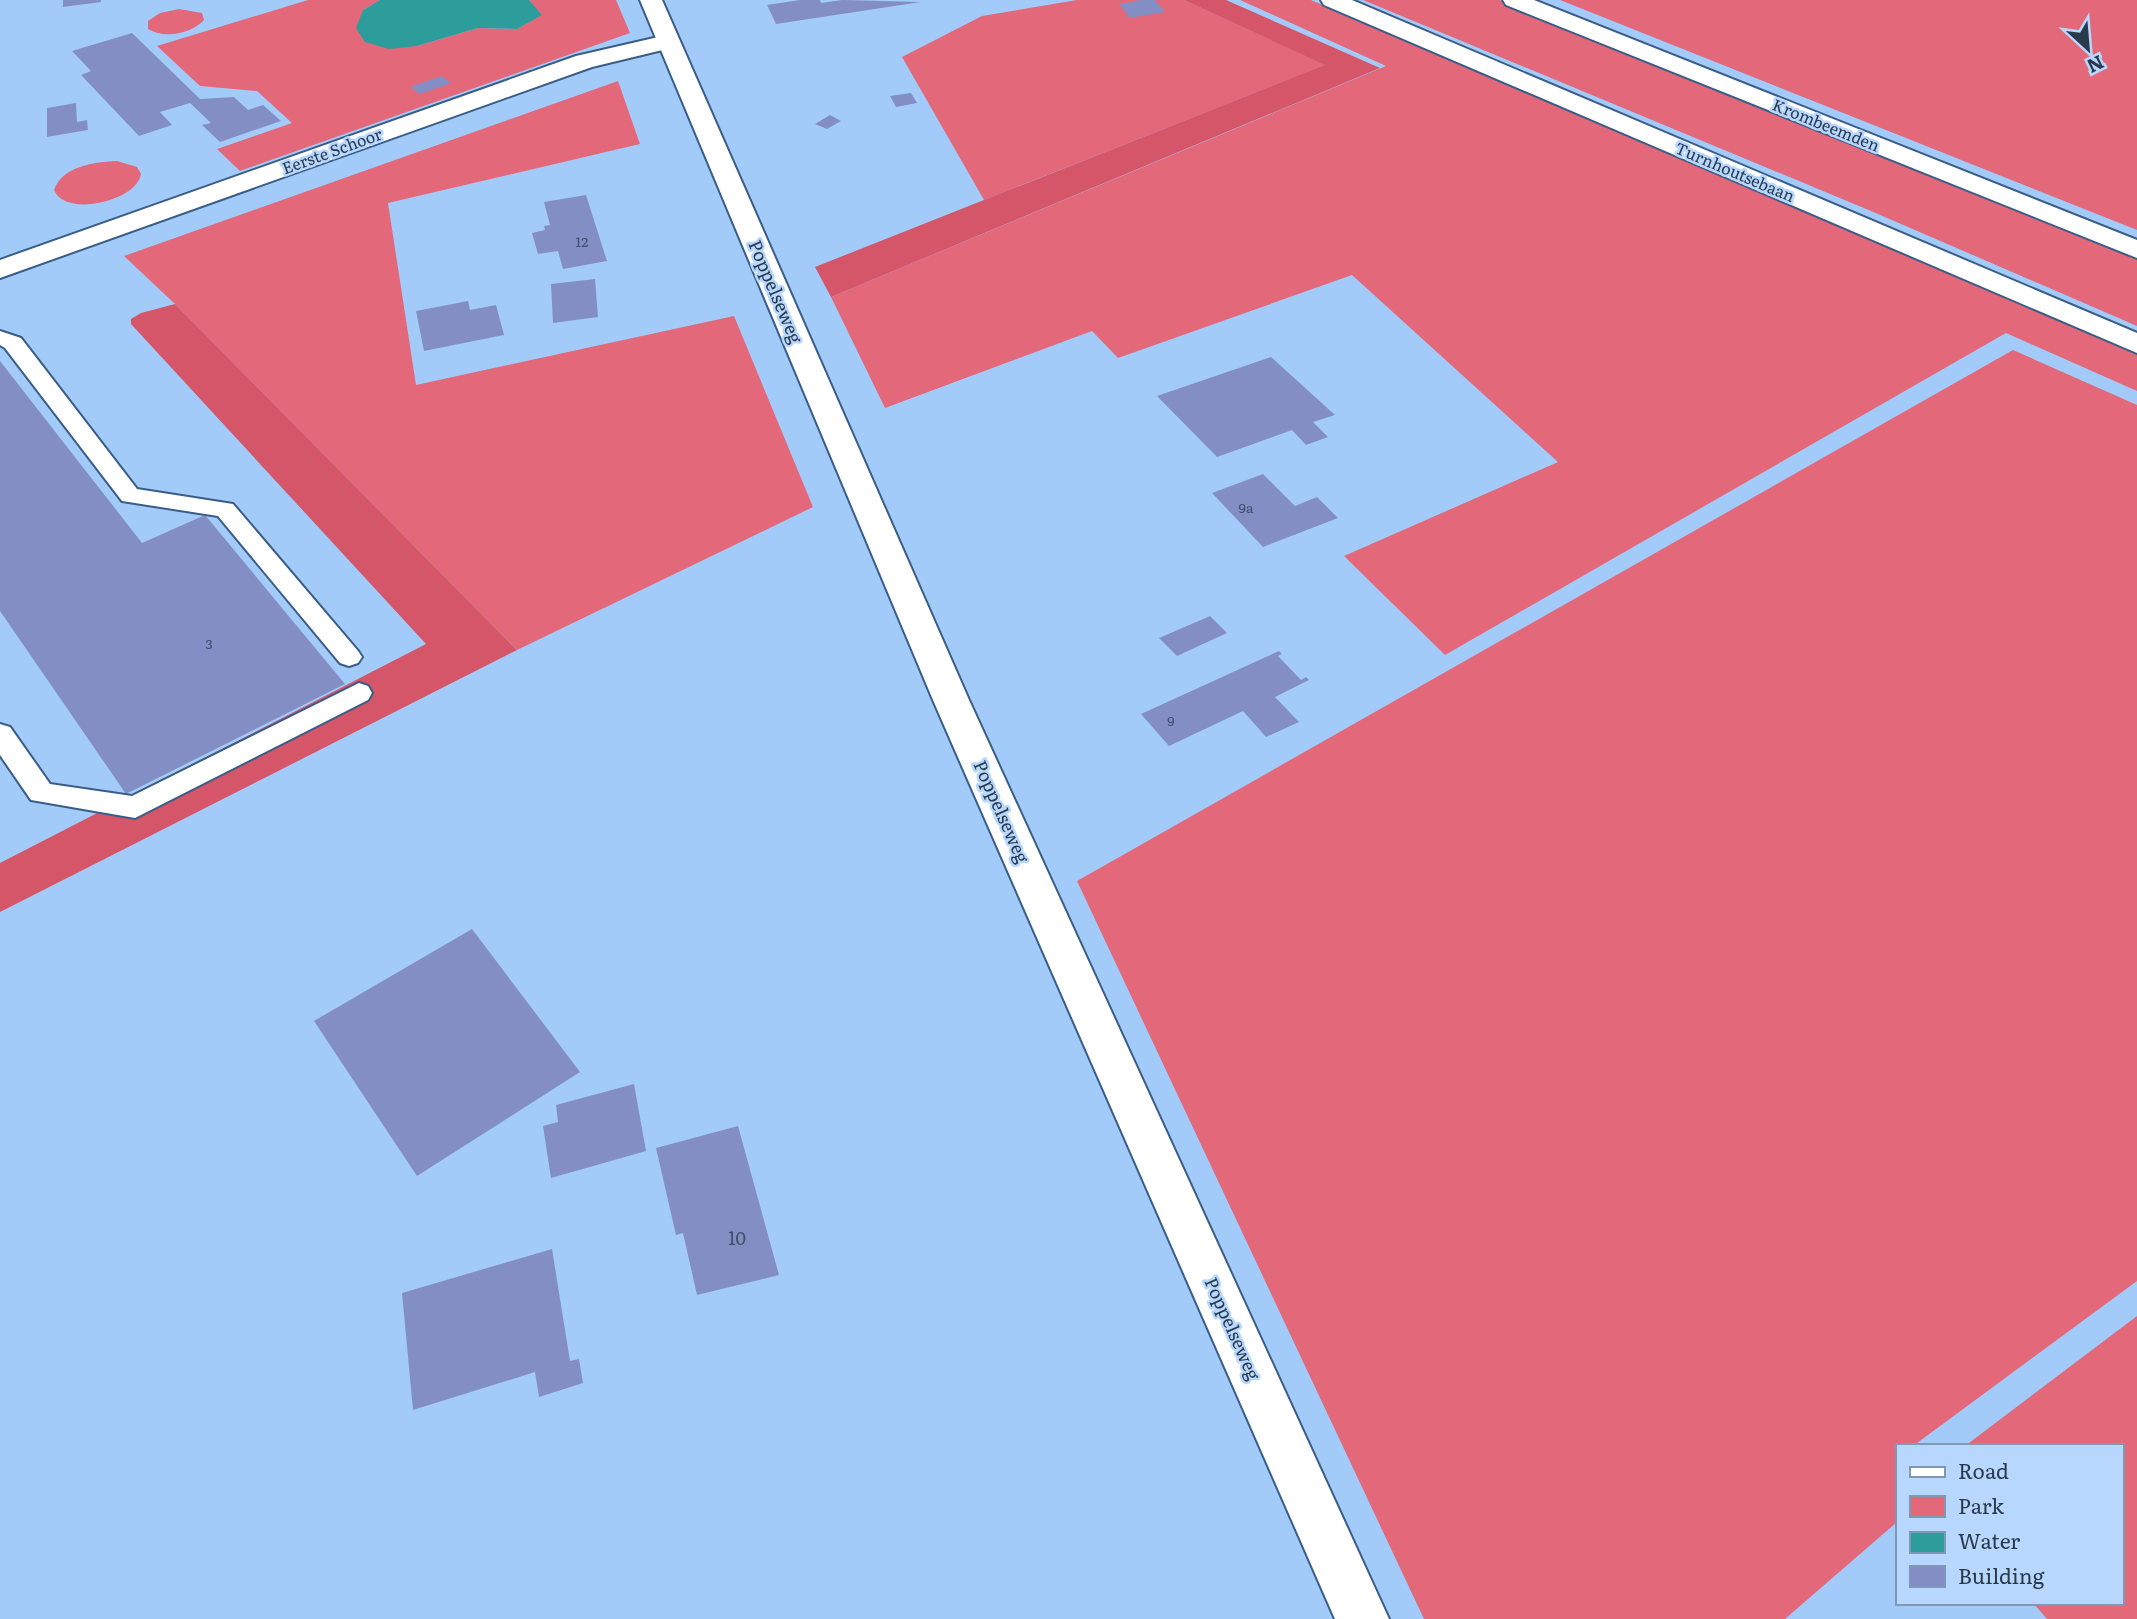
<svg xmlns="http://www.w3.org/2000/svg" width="2137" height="1619" font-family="Literata,serif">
	<rect width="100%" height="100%" fill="#a3cbfa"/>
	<!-- green -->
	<g fill="#e3697a">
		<polygon points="308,0 380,0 363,10 417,46 478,28 517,29 541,15 529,0 616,0 630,33 240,171 217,149 292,123 257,91 200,86 157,46"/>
		<polygon points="1077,0 1184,0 1326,65 984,200 902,57 982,16"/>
		<polygon points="1240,0 1311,0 2137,353 2137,391 2006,333 1445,655 1344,556 1558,462 1352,275 1118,358 1092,331 885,408 831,297 1386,66"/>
		<polygon points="1363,0 1499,0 2137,258 2137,326 1871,211"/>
		<polygon points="1560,0 2137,0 2137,230"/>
		<path d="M179,9L202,13L204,20C191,34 164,39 148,29V21L160,13Z"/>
		<polygon points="618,81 640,144 388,203 416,385 734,316 813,507 517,650 175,304 124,256"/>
		<path d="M117,161L137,167L141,174C137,201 65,218 54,190C62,166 95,162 117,161Z"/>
		<polygon points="2013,350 2137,405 2137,1281 1913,1446 1897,1446 1897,1522 1785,1619 1424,1619 1077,881"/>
		<polygon points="2137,1316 2137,1619 2047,1619 2033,1603 2121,1603 2121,1446 1965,1446"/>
	</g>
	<!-- forest -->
	<g fill="#d55569">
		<polygon points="1184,0 1226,0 1380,68 831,297 815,267 1325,65"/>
		<polygon points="175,304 517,650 0,912 0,863 426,644 131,324 131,319 141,313"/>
	</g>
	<!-- water -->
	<polygon fill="#2d9d9c" points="380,0 529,0 542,15 517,29 478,28 417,46 389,49 365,42 356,28 363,10"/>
	<!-- building -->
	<g fill="#838fc4">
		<polygon points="63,0 101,0 101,2 63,7"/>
		<polygon points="800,0 820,0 821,3 842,0 921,2 776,24 767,5"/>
		<polygon points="1141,0 1155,0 1165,12 1130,18 1119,4"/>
		<polygon points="132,33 200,99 234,97 248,110 263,105 281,121 220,142 202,125 211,123 190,103 160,112 172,125 139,136 81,75 91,71 72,51"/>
		<polygon points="442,76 451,83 420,94 410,87"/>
		<polygon points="911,93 917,103 896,107 890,96"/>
		<polygon points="76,103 77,122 87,120 88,130 47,137 47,108"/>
		<polygon points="830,115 841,121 827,129 815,124"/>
		<polygon points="586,195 607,261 563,269 558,251 538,254 532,233 545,230 544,226 550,225 544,202"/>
		<polygon points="595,279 598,317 553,323 551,284"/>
		<polygon points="468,301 470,310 496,305 504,335 424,351 416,311"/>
		<polygon points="1271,357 1335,415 1313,422 1328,437 1306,445 1292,430 1217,457 1157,396"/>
		<polygon points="0,361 142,543 205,515 345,684 126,794 0,611"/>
		<polygon points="1263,474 1295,506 1317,497 1338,518 1263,547 1212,493"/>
		<polygon points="1210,616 1227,633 1177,656 1159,638"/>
		<polygon points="1279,651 1282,654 1278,656 1301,680 1306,677 1309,680 1275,697 1299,722 1266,737 1243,711 1169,746 1141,714"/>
		<polygon points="472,929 580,1072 417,1176 314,1021"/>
		<polygon points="634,1084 646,1151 551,1178 543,1126 558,1122 556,1105"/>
		<polygon points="738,1126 779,1275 697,1295 683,1233 676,1235 656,1148"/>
		<polygon points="552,1249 570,1361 579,1359 583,1383 539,1397 535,1372 413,1410 402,1293"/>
	</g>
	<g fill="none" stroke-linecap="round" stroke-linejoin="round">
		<defs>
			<g id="service">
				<polygon points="0,331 21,338 137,489 233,504 358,651 362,657 358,663 349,666 340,663 218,516 122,501 5,348 0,345"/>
				<polygon points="359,683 368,686 372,693 368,700 135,818 31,800 0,755 0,724 10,727 50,784 132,796"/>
			</g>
			<g id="minor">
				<polygon points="1503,0 1534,0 2137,240 2137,258 1506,5"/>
				<polygon points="667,35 675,37 679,42 675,47 592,67 0,278 0,260 576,56"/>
			</g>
			<polygon id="tertiary" points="640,0 662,0 969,700 1389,1619 1335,1619 933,700"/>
			<polygon id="secondary" points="1321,0 1352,0 2137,333 2137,353 1324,5"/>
		</defs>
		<!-- service casing -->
		<use href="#service" stroke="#3a5d87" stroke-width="4"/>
		<!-- minor casing -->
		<use href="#minor" stroke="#3a5d87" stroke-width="4"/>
		<!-- tertiary casing -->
		<use href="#tertiary" stroke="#3a5d87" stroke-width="4"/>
		<!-- secondary casing -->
		<use href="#secondary" stroke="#3a5d87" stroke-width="4"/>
		<!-- service -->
		<use href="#service" fill="#fff" fill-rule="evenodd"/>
		<!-- minor -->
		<use href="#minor" fill="#fff" fill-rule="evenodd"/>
		<!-- tertiary -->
		<use href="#tertiary" fill="#fff" fill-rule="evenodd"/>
		<!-- secondary -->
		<use href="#secondary" fill="#fff" fill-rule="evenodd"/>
	</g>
	<g text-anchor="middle" stroke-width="5" stroke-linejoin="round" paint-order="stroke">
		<!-- number labels -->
		<g font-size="14" fill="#404f6b">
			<text x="582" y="247">12</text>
			<text x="1246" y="513">9a</text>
			<text x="209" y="649">3</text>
			<text x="1171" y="726">9</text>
		</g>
		<!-- far-street labels -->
		<g font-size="16" fill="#2a3a4d" stroke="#b7d7fe">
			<text transform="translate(1826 125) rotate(22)" y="6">Krombeemden</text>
			<text transform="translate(332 151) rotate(-20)" y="6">Eerste Schoor</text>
			<text transform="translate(1735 172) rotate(23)" y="6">Turnhoutsebaan</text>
		</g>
		<!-- street labels -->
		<g font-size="18" fill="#2a3a4d" stroke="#b7d7fe">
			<text transform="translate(775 292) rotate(67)" y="6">Poppelseweg</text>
			<text transform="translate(1001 812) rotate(66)" y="6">Poppelseweg</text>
			<text transform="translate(1232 1329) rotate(66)" y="6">Poppelseweg</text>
		</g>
		<!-- near-number labels -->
		<g font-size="18" fill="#404f6b">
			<text x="737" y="1245">10</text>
		</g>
	</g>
	<!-- legend -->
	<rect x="1896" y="1444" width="228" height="161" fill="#b7d7fe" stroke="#7f98b7" stroke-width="2"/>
	<rect x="1910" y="1467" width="35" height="10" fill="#ffffff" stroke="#7f98b7" stroke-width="2"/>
	<text x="1958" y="1479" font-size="21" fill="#2a3a4d">Road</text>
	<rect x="1910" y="1496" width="35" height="21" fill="#e3697a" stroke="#7f98b7" stroke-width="2"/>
	<text x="1958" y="1514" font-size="21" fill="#2a3a4d">Park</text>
	<rect x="1910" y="1532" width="35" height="21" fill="#2d9d9c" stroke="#7f98b7" stroke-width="2"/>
	<text x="1958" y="1549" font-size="21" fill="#2a3a4d">Water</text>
	<rect x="1910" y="1566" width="35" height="21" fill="#838fc4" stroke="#7f98b7" stroke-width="2"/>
	<text x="1958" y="1584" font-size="21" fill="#2a3a4d">Building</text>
	<!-- north arrow -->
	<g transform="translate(2088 49) rotate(154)" stroke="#b7d7fe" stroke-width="5" paint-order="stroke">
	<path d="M0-5L12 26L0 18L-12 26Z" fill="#2a3a4d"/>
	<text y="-10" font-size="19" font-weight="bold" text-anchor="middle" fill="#2a3a4d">N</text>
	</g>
</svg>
